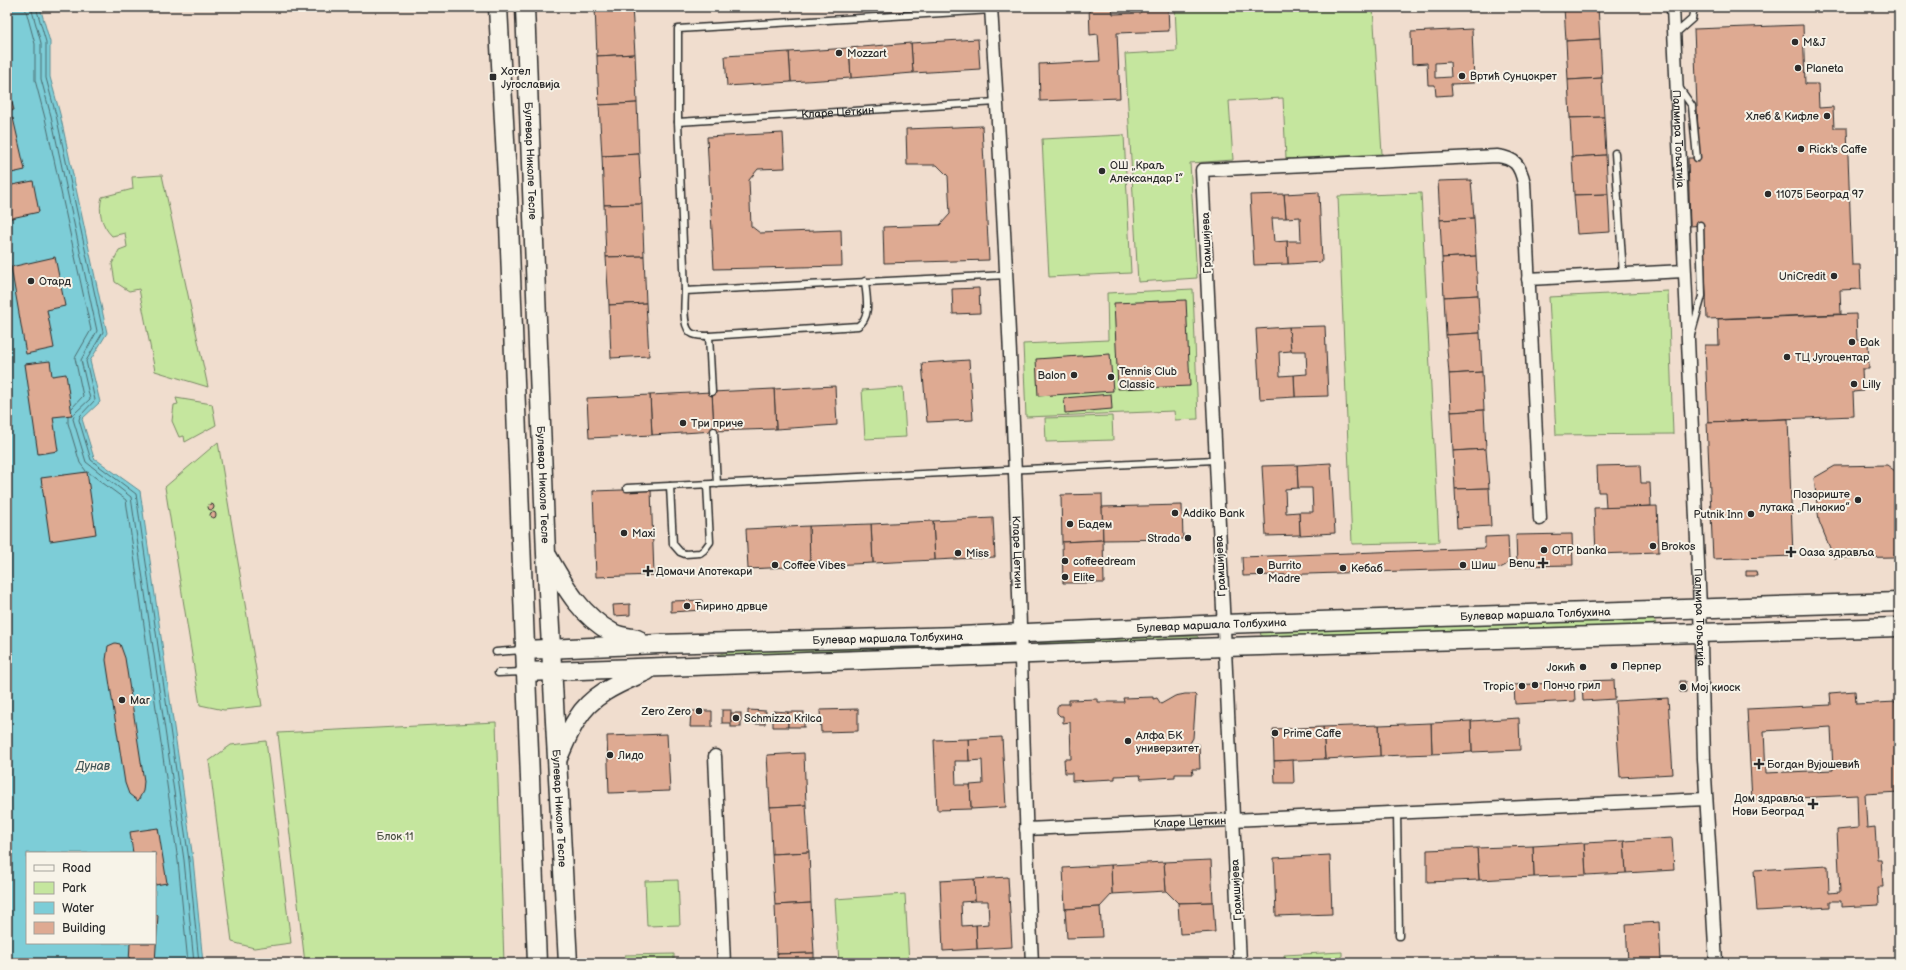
<svg xmlns="http://www.w3.org/2000/svg" width="1906" height="970" font-family="'Balsamiq Sans',sans-serif">
	<rect width="100%" height="100%" fill="#f0ddce"/>
	<filter id="ink" filterUnits="userSpaceOnUse"><feTurbulence type="fractalNoise" baseFrequency=".025" numOctaves="2"/><feDisplacementMap in="SourceGraphic" scale="8" xChannelSelector="R" yChannelSelector="G"/><feConvolveMatrix kernelMatrix="1 2 1 2 8 2 1 2 1" color-interpolation-filters="sRGB"/></filter>
	<g filter="url(#ink)">
		<!-- green -->
		<g fill="#c5e69e" stroke="#788864">
			<polygon points="1175,7 1373,7 1382,154 1286,159 1283,98 1229,101 1233,160 1190,163 1197,278 1138,282 1125,54 1177,51"/>
			<polygon points="1124,135 1131,273 1049,277 1042,139"/>
			<path d="M162,175L208,387L155,371L139,289L129,291L115,282L112,264L119,250L127,247L125,233L112,236C101,225 98,211 102,197L133,189L132,177Z"/>
			<polygon points="1421,193 1439,542 1352,544 1338,196"/>
			<polygon points="1193,289 1198,419 1175,420 1174,411 1026,417 1023,344 1108,340 1107,293"/>
			<polygon points="1668,291 1673,434 1556,435 1549,297"/>
			<polygon points="903,387 906,437 865,439 862,390"/>
			<polygon points="176,398 212,404 216,425 185,442 184,436 179,437 172,421 174,405 178,404"/>
			<polygon points="1112,416 1113,440 1046,442 1045,418"/>
			<polygon points="218,442 262,706 224,710 200,705 165,487"/>
			<polygon points="1653,619 1656,623 1651,625 1265,638 1260,634 1264,630"/>
			<polygon points="1197,636 1200,640 1035,646 1038,642"/>
			<polygon points="974,644 976,647 974,649 705,661 710,656 729,652"/>
			<polygon points="496,722 504,963 305,963 278,733"/>
			<polygon points="266,741 291,943 254,948 232,942 209,761 231,745"/>
			<polygon points="678,880 680,925 647,926 645,881"/>
			<polygon points="905,894 909,963 839,963 835,899"/>
			<polygon points="1342,952 1342,963 1285,963 1284,955"/>
			<polygon points="674,954 674,963 625,963 625,955"/>
		</g>
		<!-- water -->
		<path fill="#7dcdd7" stroke="#5c8c92" fill-rule="evenodd" d="M7,7H40L50,42V77L60,114L107,333L90,361L100,402L82,419L94,458L140,491L193,859L203,963H7ZM27,853H155V943H27Z"/>
		<g fill="none" stroke-linecap="round" stroke-linejoin="round">
			<!-- shore -->
			<g stroke="#4c6c70" stroke-width="1">
				<polyline points="25,7 35,44 35,80 45,118 91,330 75,358 83,396 72,408"/>
				<polyline points="31,7 41,43 41,79 51,116 97,331 81,360 90,399 75,413 73,419 86,462 131,497 184,860 194,963"/>
				<polyline points="36,7 46,42 46,78 56,115 103,332 86,361 95,400 80,416 79,420 91,460 136,494 189,860 199,963"/>
				<polyline points="68,416 68,423 80,463 86,471"/>
				<polyline points="88,472 126,500 178,861 188,963"/>
			</g>
		</g>
		<!-- building -->
		<g fill="#deaa92" stroke="#2b2b2b" fill-rule="evenodd">
			<polygon points="595,7 632,7 635,54 597,56"/>
			<polygon points="1089,7 1112,7 1113,14 1140,13 1140,7 1168,7 1169,31 1117,33 1120,98 1040,101 1039,64 1100,61 1098,34 1090,35"/>
			<polygon points="1564,7 1598,7 1600,39 1566,41"/>
			<polygon points="1717,7 1750,7 1749,9 1721,9"/>
			<polygon points="1803,25 1805,84 1818,84 1819,108 1833,107 1834,128 1847,128 1852,265 1860,265 1861,289 1840,290 1841,314 1707,319 1703,225 1690,226 1688,158 1699,158 1694,29"/>
			<path d="M1472,29L1474,83L1451,84L1452,95L1436,96L1435,85H1428L1427,63L1412,64L1411,32ZM1450,62L1451,77L1435,78V63Z"/>
			<polygon points="978,39 980,69 913,73 911,43"/>
			<polygon points="1600,39 1602,78 1568,80 1566,41"/>
			<polygon points="911,43 913,73 851,78 849,48"/>
			<polygon points="849,48 851,78 791,82 789,52"/>
			<polygon points="789,52 791,82 727,86 725,56"/>
			<polygon points="635,54 637,103 599,105 597,56"/>
			<polygon points="1602,78 1604,117 1570,118 1568,80"/>
			<polygon points="7,85 14,110 7,111"/>
			<polygon points="637,103 639,154 602,156 599,105"/>
			<polygon points="1604,117 1606,155 1572,157 1570,118"/>
			<polygon points="13,118 25,170 7,174 7,120"/>
			<polygon points="982,126 989,260 884,263 883,227 940,225 950,214 948,176 937,165 907,165 906,129"/>
			<polygon points="783,133 785,168 758,169 749,180 751,226 760,233 841,230 842,266 714,269 707,137"/>
			<polygon points="639,154 642,204 604,205 602,156"/>
			<polygon points="1606,155 1608,194 1574,195 1572,157"/>
			<polygon points="1471,180 1474,218 1440,220 1438,181"/>
			<polygon points="33,181 39,212 7,219 7,186"/>
			<polygon points="1319,192 1322,262 1288,264 1287,241 1301,241 1300,217 1286,218 1284,194"/>
			<polygon points="1284,194 1286,218 1272,218 1274,242 1287,241 1288,264 1254,265 1250,195"/>
			<polygon points="1608,194 1610,232 1577,234 1574,195"/>
			<polygon points="642,204 644,256 606,257 604,205"/>
			<polygon points="1474,218 1476,256 1442,258 1440,220"/>
			<polygon points="644,256 646,303 609,305 606,257"/>
			<polygon points="1476,256 1478,295 1444,297 1442,258"/>
			<polygon points="55,257 65,306 47,310 54,348 26,354 11,267"/>
			<polygon points="979,288 980,313 953,314 952,289"/>
			<polygon points="1478,295 1480,333 1446,335 1444,297"/>
			<polygon points="1186,300 1190,386 1118,389 1114,303"/>
			<polygon points="646,303 649,356 611,358 609,305"/>
			<polygon points="1856,314 1857,340 1868,339 1869,369 1862,369 1863,391 1853,392 1854,416 1708,422 1705,345 1719,345 1718,319"/>
			<polygon points="1325,326 1328,396 1295,397 1294,375 1307,374 1306,351 1291,351 1289,327"/>
			<polygon points="1289,327 1291,351 1279,352 1280,376 1294,375 1295,397 1260,399 1256,329"/>
			<polygon points="1480,333 1482,372 1449,374 1446,335"/>
			<polygon points="1110,354 1113,391 1038,396 1036,359"/>
			<polygon points="969,360 973,420 927,422 922,363"/>
			<polygon points="50,361 52,376 66,374 72,415 53,417 58,451 38,454 25,364"/>
			<polygon points="1482,372 1484,410 1451,412 1449,374"/>
			<polygon points="835,386 837,425 776,429 774,389"/>
			<polygon points="774,389 776,429 714,431 712,392"/>
			<polygon points="712,392 714,431 652,435 650,395"/>
			<polygon points="1111,394 1112,409 1065,413 1064,398"/>
			<polygon points="650,395 652,435 589,438 587,398"/>
			<polygon points="1484,410 1486,449 1453,451 1451,412"/>
			<polygon points="1788,419 1793,556 1713,559 1707,422"/>
			<polygon points="1486,449 1489,488 1455,489 1453,451"/>
			<polygon points="1331,463 1335,533 1300,535 1299,512 1313,512 1312,488 1298,488 1297,465"/>
			<polygon points="1297,465 1298,488 1285,489 1286,513 1299,512 1300,535 1266,536 1262,466"/>
			<polygon points="1640,465 1641,483 1650,483 1651,506 1606,508 1605,492 1598,492 1597,466"/>
			<polygon points="1887,465 1899,474 1899,538 1894,557 1834,558 1819,521 1814,478 1835,466"/>
			<polygon points="87,472 96,534 50,541 41,478"/>
			<polygon points="1489,488 1491,526 1457,528 1455,489"/>
			<polygon points="651,489 654,575 596,577 593,491"/>
			<polygon points="1102,494 1103,540 1062,542 1061,495"/>
			<circle cx="211" cy="507" r="3"/>
			<polygon points="1182,505 1183,539 1103,540 1102,507"/>
			<polygon points="1657,506 1659,552 1596,554 1594,508"/>
			<circle cx="213" cy="515" r="3"/>
			<polygon points="993,518 995,557 935,560 933,521"/>
			<polygon points="933,521 935,560 873,563 871,524"/>
			<polygon points="871,524 873,563 810,566 809,526"/>
			<polygon points="809,526 810,566 748,569 746,529"/>
			<polygon points="1572,534 1573,565 1517,566 1516,535"/>
			<polygon points="1508,536 1509,560 1506,565 1500,568 1243,576 1242,557 1485,548 1485,537"/>
			<polygon points="1103,540 1104,583 1063,583 1062,542"/>
			<polygon points="1746,571 1756,571 1757,576 1746,576"/>
			<polygon points="702,600 703,610 671,612 671,601"/>
			<polygon points="630,604 630,615 614,616 613,605"/>
			<polygon points="115,643 120,644 125,658 144,781 143,791 138,801 129,794 125,783 106,660 108,646"/>
			<polygon points="1614,680 1615,699 1583,701 1582,681"/>
			<polygon points="1680,681 1685,681 1686,692 1680,692"/>
			<polygon points="1574,682 1575,701 1515,704 1514,685"/>
			<path d="M1855,691L1856,704L1896,702L1899,792L1865,794L1867,828L1875,827L1877,859H1881L1883,887H1878L1879,905L1841,907V901H1830V907L1757,911L1754,870L1828,866L1829,893L1840,892L1837,830L1858,828L1857,795L1752,800L1747,709L1831,705L1830,693ZM1831,727L1833,770L1766,773L1764,731Z"/>
			<polygon points="1185,694 1194,694 1196,696 1193,738 1189,745 1199,744 1200,769 1192,769 1193,774 1175,774 1175,777 1141,779 1140,775 1115,776 1115,779 1072,781 1072,773 1065,773 1064,759 1071,759 1070,722 1063,723 1063,716 1060,716 1057,713 1057,708 1060,704 1069,704 1069,700 1098,699 1098,702 1124,702 1123,698 1153,697 1153,699 1157,698 1161,704 1175,696"/>
			<polygon points="1668,698 1673,774 1620,777 1615,701"/>
			<polygon points="858,709 858,731 821,732 820,710"/>
			<rect x="722" y="710" width="9" height="13"/>
			<polygon points="748,710 766,711 765,724 754,724 754,718 748,718"/>
			<polygon points="691,711 712,711 712,727 690,727"/>
			<polygon points="773,711 788,712 788,727 773,727"/>
			<rect x="788" y="712" width="16" height="15"/>
			<rect x="731" y="713" width="10" height="14"/>
			<polygon points="1519,718 1520,750 1472,752 1471,721"/>
			<polygon points="1471,721 1472,752 1432,754 1431,723"/>
			<polygon points="1431,723 1432,754 1380,756 1379,725"/>
			<polygon points="1379,725 1380,756 1325,759 1323,727"/>
			<polygon points="1323,727 1325,759 1274,761 1273,729"/>
			<polygon points="667,734 670,791 609,793 607,736"/>
			<polygon points="1002,737 1006,807 971,809 970,785 983,784 982,760 969,761 968,739"/>
			<polygon points="968,739 969,761 955,761 956,785 970,785 971,809 937,810 934,740"/>
			<polygon points="804,753 806,805 770,807 767,755"/>
			<polygon points="1293,760 1294,783 1275,783 1274,761"/>
			<polygon points="806,805 809,852 772,854 770,807"/>
			<polygon points="158,828 167,883 155,885 155,853 133,853 130,832"/>
			<polygon points="1672,838 1674,870 1626,873 1624,841"/>
			<polygon points="1624,841 1626,873 1586,875 1584,843"/>
			<polygon points="1584,843 1586,875 1534,877 1533,846"/>
			<polygon points="1533,846 1534,877 1479,880 1477,848"/>
			<polygon points="1477,848 1479,880 1427,882 1427,850"/>
			<polygon points="809,852 811,903 775,905 772,854"/>
			<polygon points="1330,855 1332,914 1276,916 1274,858"/>
			<polygon points="1211,860 1213,902 1178,903 1166,891 1164,862"/>
			<polygon points="1164,862 1166,891 1112,894 1111,865"/>
			<polygon points="1111,865 1112,894 1100,907 1065,909 1063,868"/>
			<polygon points="1008,877 1012,947 977,949 976,925 989,924 988,901 975,901 974,879"/>
			<polygon points="974,879 975,901 961,902 962,926 976,925 977,949 943,951 940,881"/>
			<polygon points="1213,902 1215,932 1180,934 1178,903"/>
			<polygon points="811,903 814,953 777,954 775,905"/>
			<polygon points="1100,907 1102,937 1067,938 1065,909"/>
			<polygon points="155,915 158,915 155,963 129,963 130,943 155,943"/>
			<polygon points="1659,922 1661,961 1628,963 1626,924"/>
			<polygon points="814,953 814,963 778,963 777,954"/>
			<polygon points="1661,961 1661,963 1628,963"/>
		</g>
		<g fill="none" stroke-linecap="round" stroke-linejoin="round">
			<defs>
				<g id="lane">
					<polyline points="1675,34 1692,19 1694,7"/>
					<polyline points="1678,86 1692,106 1697,158"/>
					<path id="s1" d="M678,122L997,102"/>
					<polyline points="1615,153 1623,274"/>
					<path d="M865,281C866,295 872,317 858,326L709,336C704,336 698,336 693,334C681,329 685,302 685,291L1007,275"/>
					<polyline points="685,291 678,122 678,29 992,10"/>
					<polyline points="1691,335 1702,296 1700,225"/>
					<polyline points="709,336 712,392"/>
					<polyline points="714,431 717,484"/>
					<polyline points="670,486 673,544 680,552 685,554 700,553 704,550 710,542 707,485"/>
					<polyline points="627,488 1215,460"/>
					<polyline points="496,652 522,650"/>
					<polyline points="498,673 524,672"/>
					<polyline points="1397,813 1399,936"/>
				</g>
				<g id="street">
					<path id="s2" d="M991,7C1001,162 1009,317 1015,473C1021,636 1024,800 1032,963"/>
					<path id="s3" d="M1673,7L1700,607L1704,759L1716,963"/>
					<polyline points="1528,279 1684,271"/>
					<polyline points="715,756 724,963"/>
					<path id="s4" d="M1026,829L1706,799"/>
					<path d="M1240,963L1202,170L1497,156C1515,158 1520,165 1524,183L1540,519"/>
				</g>
				<g id="secondary">
					<polyline points="498,7 508,197 537,963"/>
					<path id="s5" d="M525,7L546,554L568,963"/>
					<path d="M548,557C565,587 581,616 613,633C620,637 630,637 637,639"/>
					<path id="s6" d="M524,650L659,644L960,636L1223,624L1899,602"/>
					<polyline points="525,672 1225,647 1899,627"/>
					<path d="M558,758C564,745 569,731 577,719C593,693 620,683 647,671"/>
				</g>
			</defs>
			<!-- lane casing -->
			<use href="#lane" stroke="#2b2b2b" stroke-width="9"/>
			<!-- street casing -->
			<use href="#street" stroke="#2b2b2b" stroke-width="15"/>
			<!-- secondary casing -->
			<use href="#secondary" stroke="#2b2b2b" stroke-width="21"/>
			<!-- lane -->
			<use href="#lane" stroke="#f7f3e8" stroke-width="6"/>
			<!-- street -->
			<use href="#street" stroke="#f7f3e8" stroke-width="12"/>
			<!-- secondary -->
			<use href="#secondary" stroke="#f7f3e8" stroke-width="18"/>
		</g>
	</g>
	<!-- markers -->
	<g fill="#2b2b2b" stroke="#f7f3e8" stroke-width="1.5">
		<circle cx="1795" cy="42" r="4"/>
		<circle cx="839" cy="53" r="4"/>
		<circle cx="1798" cy="68" r="4"/>
		<circle cx="1462" cy="76" r="4"/>
		<rect x="489" y="73" width="8" height="8" rx="2"/>
		<circle cx="1827" cy="116" r="4"/>
		<circle cx="1801" cy="149" r="4"/>
		<circle cx="1102" cy="171" r="4"/>
		<circle cx="1768" cy="194" r="4"/>
		<circle cx="1834" cy="276" r="4"/>
		<circle cx="31" cy="281" r="4"/>
		<circle cx="1852" cy="342" r="4"/>
		<circle cx="1787" cy="357" r="4"/>
		<circle cx="1074" cy="375" r="4"/>
		<circle cx="1111" cy="377" r="4"/>
		<circle cx="1854" cy="384" r="4"/>
		<circle cx="683" cy="423" r="4"/>
		<circle cx="1858" cy="500" r="4"/>
		<circle cx="1175" cy="513" r="4"/>
		<circle cx="1751" cy="514" r="4"/>
		<circle cx="1070" cy="524" r="4"/>
		<circle cx="624" cy="533" r="4"/>
		<circle cx="1188" cy="538" r="4"/>
		<circle cx="1653" cy="546" r="4"/>
		<circle cx="1544" cy="550" r="4"/>
		<path d="M1789 546h4v4h4v4h-4v4h-4v-4h-4v-4h4z"/>
		<circle cx="958" cy="553" r="4"/>
		<circle cx="1065" cy="561" r="4"/>
		<path d="M1541 557h4v4h4v4h-4v4h-4v-4h-4v-4h4z"/>
		<circle cx="775" cy="565" r="4"/>
		<circle cx="1463" cy="565" r="4"/>
		<circle cx="1343" cy="568" r="4"/>
		<path d="M646 565h4v4h4v4h-4v4h-4v-4h-4v-4h4z"/>
		<circle cx="1260" cy="571" r="4"/>
		<circle cx="1065" cy="577" r="4"/>
		<circle cx="687" cy="606" r="4"/>
		<circle cx="1614" cy="666" r="4"/>
		<circle cx="1583" cy="667" r="4"/>
		<circle cx="1535" cy="685" r="4"/>
		<circle cx="1522" cy="686" r="4"/>
		<circle cx="1683" cy="687" r="4"/>
		<circle cx="122" cy="700" r="4"/>
		<circle cx="699" cy="711" r="4"/>
		<circle cx="736" cy="718" r="4"/>
		<circle cx="1275" cy="733" r="4"/>
		<circle cx="1128" cy="741" r="4"/>
		<circle cx="610" cy="755" r="4"/>
		<path d="M1757 758h4v4h4v4h-4v4h-4v-4h-4v-4h4z"/>
		<path d="M1811 798h4v4h4v4h-4v4h-4v-4h-4v-4h4z"/>
	</g>
	<g text-anchor="middle" stroke-width="4" stroke-linejoin="round" paint-order="stroke">
		<!-- poi labels -->
		<g font-size="11" fill="#2b2b2b" stroke="#f7f3e8" text-anchor="start">
			<text x="1803" y="46">M&amp;J</text>
			<text x="847" y="57">Mozzart</text>
			<text x="1806" y="72">Planeta</text>
			<text x="501" y="75">Хотел<tspan x="501" dy="13">Југославија</tspan></text>
			<text x="1470" y="80">Вртић Сунцокрет</text>
			<text x="1819" y="120" text-anchor="end">Хлеб &amp; Кифле</text>
			<text x="1809" y="153">Rick's Caffe</text>
			<text x="1110" y="169">ОШ „Краљ<tspan x="1110" dy="13">Александар I”</tspan></text>
			<text x="1776" y="198">11075 Београд 97</text>
			<text x="1826" y="280" text-anchor="end">UniCredit</text>
			<text x="39" y="285">Отард</text>
			<text x="1860" y="346">Đak</text>
			<text x="1795" y="361">ТЦ Југоцентар</text>
			<text x="1119" y="375">Tennis Club<tspan x="1119" dy="13">Classic</tspan></text>
			<text x="1066" y="379" text-anchor="end">Balon</text>
			<text x="1862" y="388">Lilly</text>
			<text x="691" y="427">Три приче</text>
			<text x="1850" y="498" text-anchor="end">Позориште<tspan x="1850" dy="13">лутака „Пинокио”</tspan></text>
			<text x="1183" y="517">Addiko Bank</text>
			<text x="1743" y="518" text-anchor="end">Putnik Inn</text>
			<text x="1078" y="528">Бадем</text>
			<text x="632" y="537">Maxi</text>
			<text x="1180" y="542" text-anchor="end">Strada</text>
			<text x="1661" y="550">Brokos</text>
			<text x="1552" y="554">OTP banka</text>
			<text x="1799" y="556">Оаза здравља</text>
			<text x="966" y="557">Miss</text>
			<text x="1073" y="565">coffeedream</text>
			<text x="1535" y="567" text-anchor="end">Benu</text>
			<text x="783" y="569">Coffee Vibes</text>
			<text x="1268" y="569">Burrito<tspan x="1268" dy="13">Madre</tspan></text>
			<text x="1471" y="569">Шиш</text>
			<text x="1351" y="572">Кебаб</text>
			<text x="656" y="575">Домачи Апотекари</text>
			<text x="1073" y="581">Elite</text>
			<text x="695" y="610">Ћирино дрвце</text>
			<text x="1622" y="670">Перпер</text>
			<text x="1575" y="671" text-anchor="end">Јокић</text>
			<text x="1543" y="689">Пончо грил</text>
			<text x="1514" y="690" text-anchor="end">Tropic</text>
			<text x="1691" y="691">Мој киоск</text>
			<text x="130" y="704">Маг</text>
			<text x="691" y="715" text-anchor="end">Zero Zero</text>
			<text x="744" y="722">Schmizza Krilca</text>
			<text x="1283" y="737">Prime Caffe</text>
			<text x="1136" y="739">Алфа БК<tspan x="1136" dy="13">универзитет</tspan></text>
			<text x="618" y="759">Лидо</text>
			<text x="1767" y="768">Богдан Вујошевић</text>
			<text x="1804" y="802" text-anchor="end">Дом здравља<tspan x="1804" dy="13">Нови Београд</tspan></text>
		</g>
		<!-- street labels -->
		<g font-size="11" fill="#2b2b2b" stroke="#f7f3e8">
			<text dy="4" stroke="none"><textPath href="#s1" startOffset="160">Кларе Цеткин</textPath></text>
			<text dy="4" stroke="none"><textPath href="#s3" startOffset="132">Палмира Тољатија</textPath></text>
			<text dy="4" stroke="none"><textPath href="#s5" startOffset="154">Булевар Николе Тесле</textPath></text>
			<text transform="translate(1206 243) rotate(-92)" y="4">Грамшијева</text>
			<text dy="4" stroke="none"><textPath href="#s5" startOffset="478">Булевар Николе Тесле</textPath></text>
			<text dy="4" stroke="none"><textPath href="#s2" startOffset="546">Кларе Цеткин</textPath></text>
			<text transform="translate(1220 566) rotate(-93)" y="4">Грамшијева</text>
			<text dy="4" stroke="none"><textPath href="#s6" startOffset="1012">Булевар маршала Толбухина</textPath></text>
			<text dy="4" stroke="none"><textPath href="#s3" startOffset="611">Палмира Тољатија</textPath></text>
			<text dy="4" stroke="none"><textPath href="#s6" startOffset="688">Булевар маршала Толбухина</textPath></text>
			<text dy="4" stroke="none"><textPath href="#s6" startOffset="364">Булевар маршала Толбухина</textPath></text>
			<text dy="4" stroke="none"><textPath href="#s5" startOffset="802">Булевар Николе Тесле</textPath></text>
			<text dy="4" stroke="none"><textPath href="#s4" startOffset="164">Кларе Цеткин</textPath></text>
			<text transform="translate(1236 890) rotate(-93)" y="4">Грамшијева</text>
		</g>
		<!-- park labels -->
		<g font-size="11" fill="#4a5042" stroke="#f7f3e8">
			<text x="395" y="840">Блок 11</text>
		</g>
		<!-- water labels -->
		<g font-size="12" font-style="italic" fill="#405456" stroke="#f7f3e8">
			<text x="93" y="770">Дунав</text>
		</g>
	</g>
	<!-- margin -->
	<rect width="1906" height="970" fill="none" stroke="#f7f3e8" stroke-width="24"/>
	<rect x="12" y="12" width="1882" height="946" fill="none" stroke="#2b2b2b" stroke-width="1.5" filter="url(#ink)"/>
	<!-- legend -->
	<rect x="26" y="852" width="130" height="92" fill="#f7f3e8" stroke="#a5a39c"/>
	<rect x="34" y="865" width="20" height="6" fill="#f7f3e8" stroke="#a5a39c"/>
	<text x="62" y="872" font-size="12" fill="#2b2b2b">Road</text>
	<rect x="34" y="882" width="20" height="12" fill="#c5e69e" stroke="#a5a39c"/>
	<text x="62" y="892" font-size="12" fill="#2b2b2b">Park</text>
	<rect x="34" y="902" width="20" height="12" fill="#7dcdd7" stroke="#a5a39c"/>
	<text x="62" y="912" font-size="12" fill="#2b2b2b">Water</text>
	<rect x="34" y="922" width="20" height="12" fill="#deaa92" stroke="#a5a39c"/>
	<text x="62" y="932" font-size="12" fill="#2b2b2b">Building</text>
</svg>
